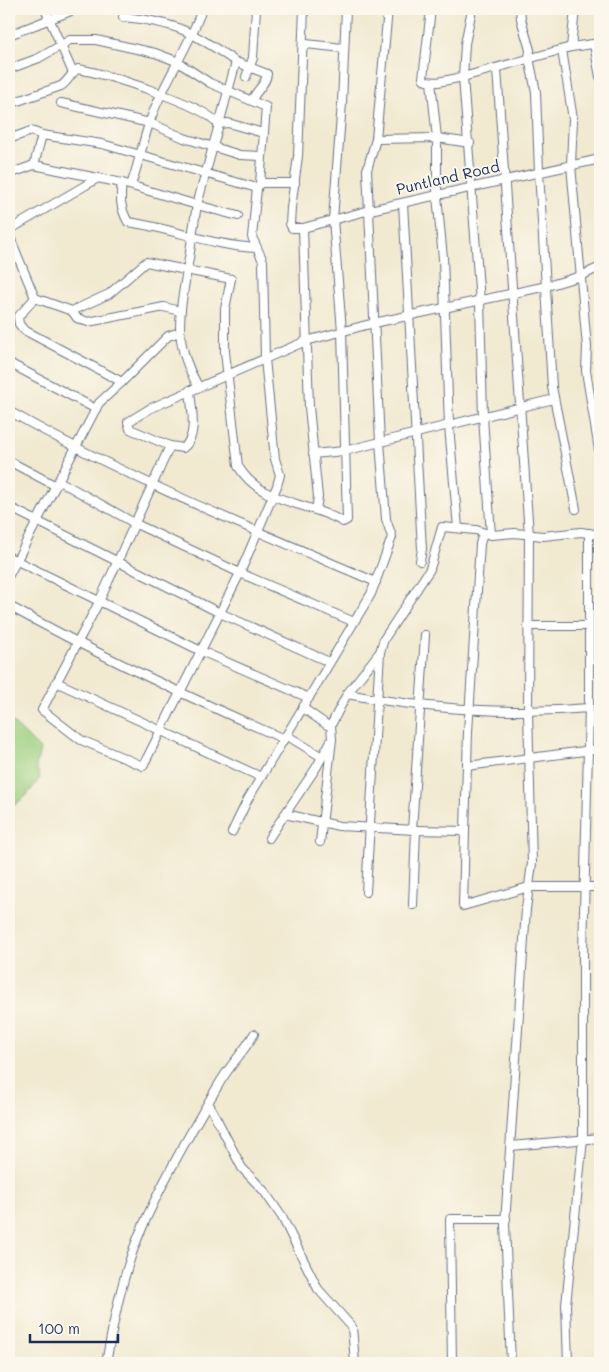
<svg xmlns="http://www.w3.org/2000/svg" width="609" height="1372" font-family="Mali,sans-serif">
	<rect width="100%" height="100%" fill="#fbf7ec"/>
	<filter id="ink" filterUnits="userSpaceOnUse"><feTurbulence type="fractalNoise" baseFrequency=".02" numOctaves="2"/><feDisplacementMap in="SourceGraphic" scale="10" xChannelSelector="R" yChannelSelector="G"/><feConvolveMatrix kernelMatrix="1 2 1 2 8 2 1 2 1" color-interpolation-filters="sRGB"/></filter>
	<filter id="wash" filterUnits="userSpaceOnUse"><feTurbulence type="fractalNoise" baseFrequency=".0096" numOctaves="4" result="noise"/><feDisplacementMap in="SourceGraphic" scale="20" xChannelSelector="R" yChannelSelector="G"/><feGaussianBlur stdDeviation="1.12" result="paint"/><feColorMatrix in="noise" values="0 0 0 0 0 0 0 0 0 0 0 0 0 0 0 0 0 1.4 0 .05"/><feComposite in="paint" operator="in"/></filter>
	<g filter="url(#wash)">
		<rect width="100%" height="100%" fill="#f1e9d0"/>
		<!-- green -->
		<polygon fill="#9dcf7f" stroke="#5c7f6e" points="9,719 40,749 36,766 40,778 26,796 9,809"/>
	</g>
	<g filter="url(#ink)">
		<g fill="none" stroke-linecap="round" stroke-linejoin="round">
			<defs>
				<g id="minor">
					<polyline points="45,9 73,73"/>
					<polyline points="304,9 298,156 291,208 290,224 292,228 303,228 370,210 600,159"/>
					<polyline points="431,9 423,78 426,81 438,82 463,77 571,47 600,43"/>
					<polyline points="472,9 465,44 463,77 480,302 483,417 491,535"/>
					<polyline points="520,9 521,19 530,50 529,58 536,92 539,172 552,387 576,509"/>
					<polyline points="9,35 76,9"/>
					<polyline points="594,44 600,77"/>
					<polyline points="303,47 306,44 343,48"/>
					<polyline points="571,47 575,9"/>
					<polyline points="562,50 573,119 571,165 587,347 586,371 600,456"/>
					<path d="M236,62L267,74C266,85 256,90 252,100"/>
					<polyline points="9,69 39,58 70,40 96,40 155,53 176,61 210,83 266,107 260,183"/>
					<polyline points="497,69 529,535 528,711 532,863 526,909 505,1224 511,1363"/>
					<polyline points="246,77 253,58 256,9"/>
					<polyline points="431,82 437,138 437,196 443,258 449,426 458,528"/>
					<polyline points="61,103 150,123 184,138 240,155 261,156"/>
					<path d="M9,104L61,86C68,82 72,71 78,69C105,74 204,104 218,124L228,123L263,133"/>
					<polyline points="9,139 31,131 42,135 102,144 257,188"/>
					<polyline points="376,139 437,138 470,143"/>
					<polyline points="34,165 42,135"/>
					<path d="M9,174L34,165L122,183L197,205L236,62C193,32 176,22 123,17"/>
					<path d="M122,183C120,198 120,208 128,222C171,228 213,246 257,248"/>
					<polyline points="295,183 260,183 257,188 252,237 263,261 265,359 275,459 280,475 277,486 240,573 143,766 81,740 42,710 99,602 170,446 130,429 128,422 151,408 306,341 374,323 547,286 581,276 600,267"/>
					<path d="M131,185C139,163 143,140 151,118C165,80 189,47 202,9"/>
					<polyline points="403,203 422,549 420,561"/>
					<polyline points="303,228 309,407 318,497 316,510"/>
					<polyline points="9,230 98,178"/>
					<polyline points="9,235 35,298 18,317 19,324 24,330 122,382 99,403 9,575"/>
					<path d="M35,298L72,311L109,294L146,262L231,279L225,309V352L238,466C261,505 308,501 343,522L347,520L342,331L333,219L342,103L346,9"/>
					<polyline points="72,311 77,318 88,322 164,307 180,311"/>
					<polyline points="9,363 96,409"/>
					<polyline points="122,382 168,336 180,332"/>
					<path d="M198,386C173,343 179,317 187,270C191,249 193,227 197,205L238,216"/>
					<path d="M9,411C126,478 252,529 376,582"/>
					<path d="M170,446L183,448C199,436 191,408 190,390"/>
					<polyline points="313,454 344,451 554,399"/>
					<polyline points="9,461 56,486"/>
					<polyline points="59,481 136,524 240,573 354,622"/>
					<polyline points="9,507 220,613 329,662"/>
					<polyline points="589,533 589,708"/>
					<polyline points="9,557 201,651 309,698"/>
					<path d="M9,606C98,655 190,698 284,739"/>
					<polyline points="528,626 589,626"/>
					<polyline points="56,682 261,777"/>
					<polyline points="347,694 379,653"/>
					<polyline points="303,708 327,725 331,725"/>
					<polyline points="286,735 322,757"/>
					<path d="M332,739L331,725L347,694C426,709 509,715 589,708L583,954V1139L566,1305L568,1363"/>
					<polyline points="467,766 600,749"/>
					<polyline points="285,814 316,768 332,739 320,842"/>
					<polyline points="412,830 425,635"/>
					<polyline points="465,831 468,732 480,544 483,533"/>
					<polyline points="232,832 248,799 371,594 392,537 386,519 380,442 367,170 376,139 388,9"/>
					<polyline points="269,838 285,814 339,826 416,830"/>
					<polyline points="366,892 380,652 384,639 430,569 442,527 476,530 491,535 515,533 543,536 581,532 600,535"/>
					<polyline points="413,905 416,830 465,831 463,906 529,887 600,887"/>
					<polyline points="209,1104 242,1168 264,1191 282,1217 318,1289 352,1327 355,1363"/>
					<polyline points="511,1146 600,1138"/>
					<path d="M106,1363C114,1320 122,1276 139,1235C161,1183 191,1132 219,1084C229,1066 244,1052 254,1034"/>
					<polyline points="452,1363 450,1219 506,1219"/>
				</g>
			</defs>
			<!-- minor casing -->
			<use href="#minor" stroke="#667086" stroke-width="10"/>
			<!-- minor -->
			<use href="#minor" stroke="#fff" stroke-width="8"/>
		</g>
	</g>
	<g text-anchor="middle" stroke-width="4" stroke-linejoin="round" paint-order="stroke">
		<!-- street labels -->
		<g font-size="15" fill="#1b2f5e" stroke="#fbf7ec">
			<text transform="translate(448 178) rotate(-13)" y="5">Puntland Road</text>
		</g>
	</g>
	<!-- margin -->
	<rect width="609" height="1372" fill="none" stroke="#fbf7ec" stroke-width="30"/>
	<!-- scale -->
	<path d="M30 1334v8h88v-8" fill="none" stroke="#1b2f5e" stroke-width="2.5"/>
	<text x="38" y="1334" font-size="15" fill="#1b2f5e" stroke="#fbf7ec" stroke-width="4" paint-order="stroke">100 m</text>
</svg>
